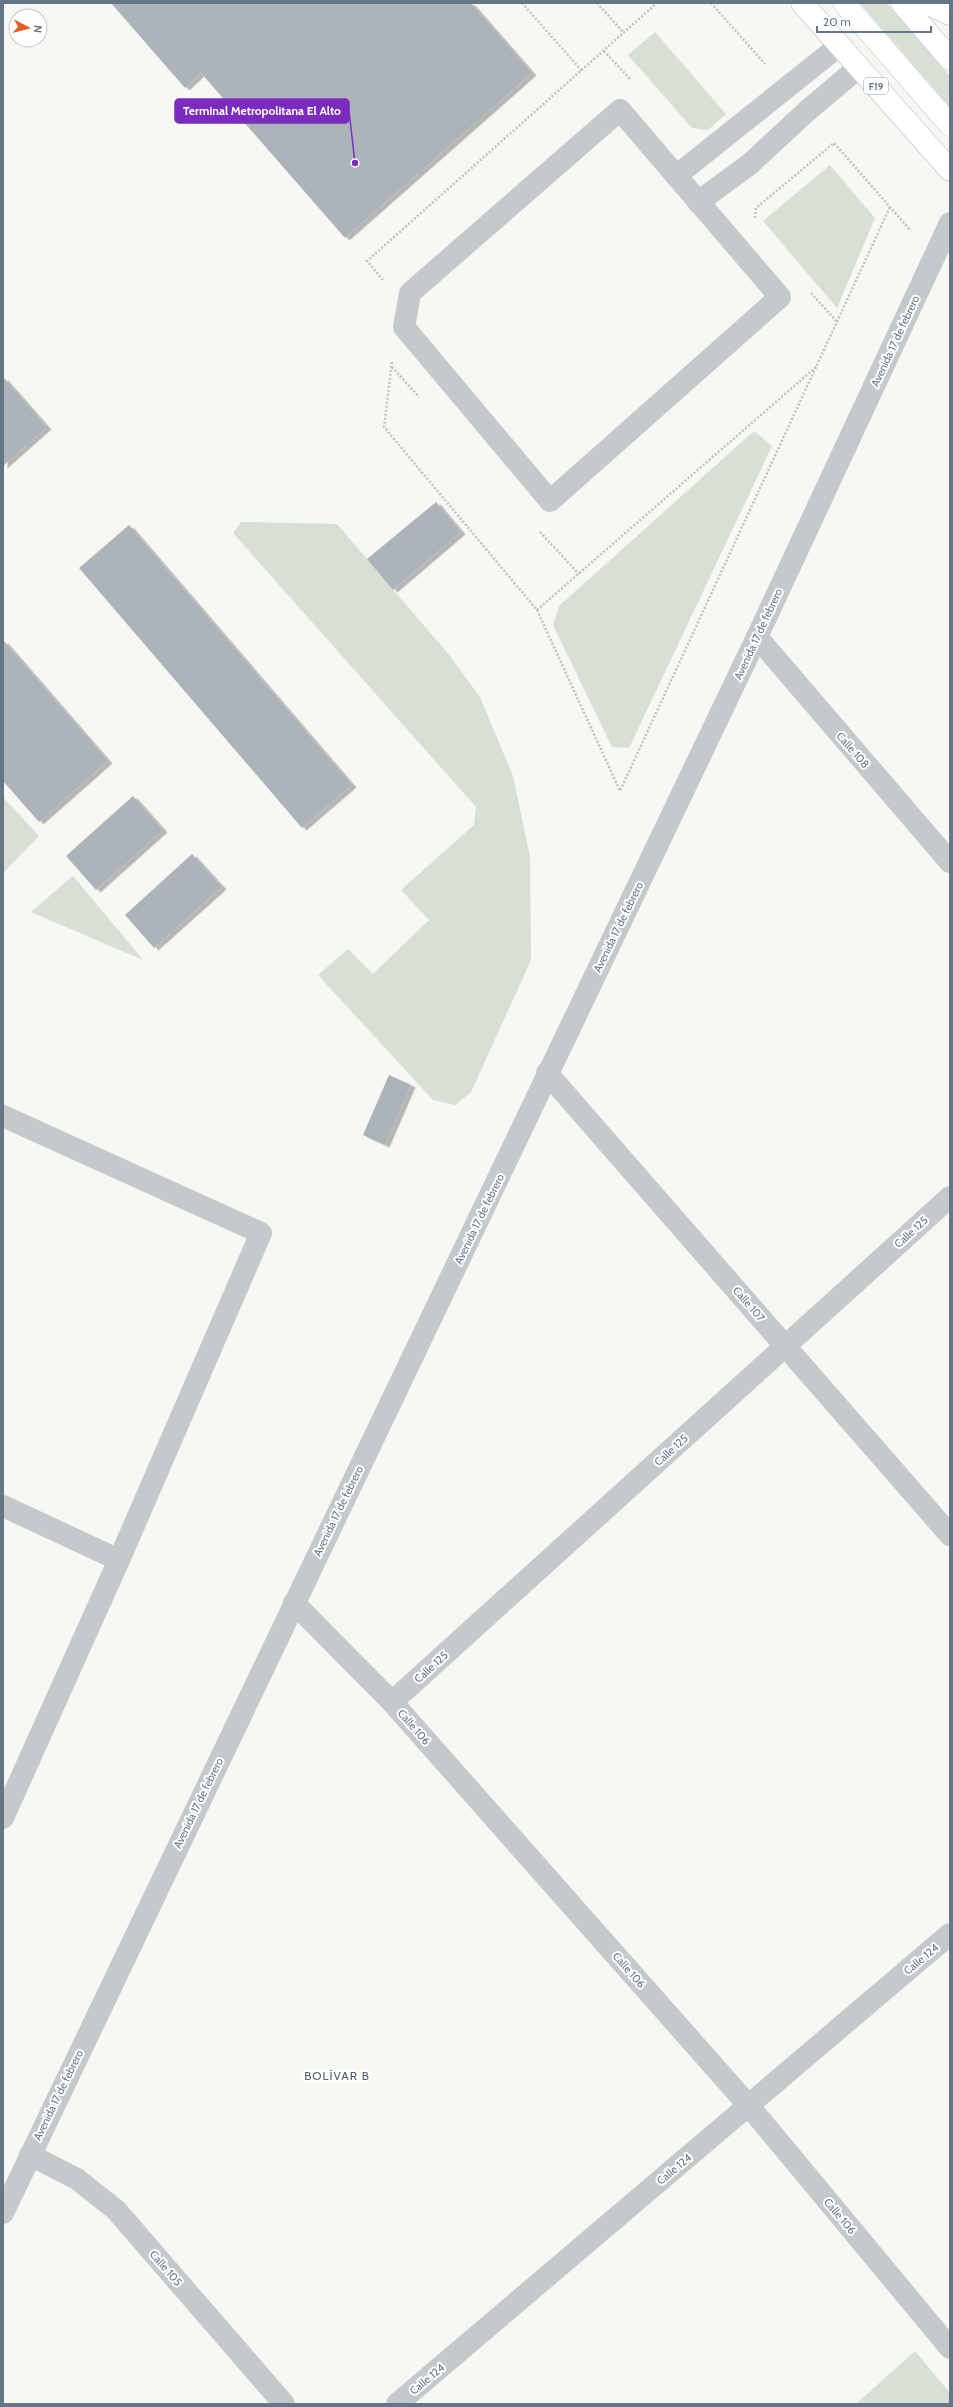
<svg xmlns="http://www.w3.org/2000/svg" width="953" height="2407" font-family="Cabin,sans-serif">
	<defs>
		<filter id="shadow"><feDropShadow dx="4.5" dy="2.5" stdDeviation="0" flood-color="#0004"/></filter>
	</defs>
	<rect width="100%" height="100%" fill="#f7f7f4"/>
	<!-- green -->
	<g fill="#d8dfd5">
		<polygon points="860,3 887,3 950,76 950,107"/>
		<polygon points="655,32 726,114 708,130 692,128 628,55"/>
		<polygon points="830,165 875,218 837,308 763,221"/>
		<polygon points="754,431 772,446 629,748 612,747 553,625 559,606"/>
		<polygon points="241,522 337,524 450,656 480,697 513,776 530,857 531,960 471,1092 455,1105 433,1100 318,975 348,949 373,974 429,920 401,890 474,825 476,807 233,533"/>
		<polygon points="3,797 39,836 3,873"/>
		<polygon points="73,876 143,960 31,912"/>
		<polygon points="915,2351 950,2393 950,2404 856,2404"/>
	</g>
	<!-- building -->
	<g fill="#acb3b9" filter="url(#shadow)">
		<polygon points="111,3 471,3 532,73 345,238 201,73 185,88"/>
		<polygon points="3,377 47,427 3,466"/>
		<polygon points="436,502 461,532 393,590 367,559"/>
		<polygon points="129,525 352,785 302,828 79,568"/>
		<polygon points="3,640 108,761 39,822 3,781"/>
		<polygon points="133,796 163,830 96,890 66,856"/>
		<polygon points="192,854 222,887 154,948 125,915"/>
		<polygon points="389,1075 411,1085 385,1145 363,1135"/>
	</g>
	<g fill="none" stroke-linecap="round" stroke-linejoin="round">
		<defs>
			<g id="primary">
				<polyline points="844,3 950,125"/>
				<polyline points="902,3 950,59"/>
			</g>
			<g id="trunk">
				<polyline points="802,3 950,170"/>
				<polyline points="926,3 950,14"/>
			</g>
		</defs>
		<!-- primary casing -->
		<use href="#primary" stroke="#b8bcc0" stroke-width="23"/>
		<!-- trunk casing -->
		<use href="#trunk" stroke="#b8bbbe" stroke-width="23"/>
		<!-- path -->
		<g stroke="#bfc1c3" stroke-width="2.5" stroke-dasharray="2 2" stroke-linecap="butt">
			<polyline points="522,3 582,71"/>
			<polyline points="597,3 624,33"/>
			<polyline points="711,3 765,64"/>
			<polyline points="604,51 631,80"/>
			<polyline points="755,218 756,208 834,143 911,231"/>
			<polyline points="383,280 367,261 657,3"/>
			<polyline points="811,293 838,323"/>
			<polyline points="392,362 384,427 537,610 620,791 890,207"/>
			<polyline points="392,367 419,397"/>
			<polyline points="540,532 579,574"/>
			<polyline points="537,610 816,367"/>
		</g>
		<!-- service -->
		<g stroke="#c5c9cc" stroke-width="22">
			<polygon points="620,110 780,297 550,501 404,327 410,293"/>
			<polyline points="676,176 840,45"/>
			<polyline points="698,202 750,164 806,112 859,67"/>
			<polyline points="3,1116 261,1233 119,1560 3,1818"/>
			<polyline points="3,1506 119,1560"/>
		</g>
		<!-- minor -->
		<g stroke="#c5c9cc" stroke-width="22">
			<polyline points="757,637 950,862"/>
			<polyline points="547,1073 950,1535"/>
			<polyline points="294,1603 392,1702 749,2106 950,2348"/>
			<polyline points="392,1702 950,1197"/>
			<polyline points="30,2155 77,2179 116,2210 284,2404"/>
			<polyline points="3,2213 757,637 950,223"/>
			<polyline points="397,2404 950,1934"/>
		</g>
		<!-- primary -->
		<use href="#primary" stroke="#fff" stroke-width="22"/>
		<!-- trunk -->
		<use href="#trunk" stroke="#fff" stroke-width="22"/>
	</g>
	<g text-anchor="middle" stroke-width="4" stroke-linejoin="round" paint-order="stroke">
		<!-- shield labels -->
		<rect fill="#fff" stroke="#949faa" stroke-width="1" x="864" y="78" width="24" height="16" rx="3"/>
		<g font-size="10" font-weight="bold" fill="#667685">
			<text x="876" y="90">F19</text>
		</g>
		<!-- street labels -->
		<g font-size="11" fill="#667685" stroke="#fff">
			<text transform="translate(895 341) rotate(-65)" y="4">Avenida 17 de febrero</text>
			<text transform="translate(758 634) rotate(-65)" y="4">Avenida 17 de febrero</text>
			<text transform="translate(853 750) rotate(49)" y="4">Calle 108</text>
			<text transform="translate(618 927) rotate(-64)" y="4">Avenida 17 de febrero</text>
			<text transform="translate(479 1219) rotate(-64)" y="4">Avenida 17 de febrero</text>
			<text transform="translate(911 1232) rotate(-42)" y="4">Calle 125</text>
			<text transform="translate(749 1304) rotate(49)" y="4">Calle 107</text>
			<text transform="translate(671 1450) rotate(-42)" y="4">Calle 125</text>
			<text transform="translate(338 1511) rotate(-64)" y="4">Avenida 17 de febrero</text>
			<text transform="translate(431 1667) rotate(-42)" y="4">Calle 125</text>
			<text transform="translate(414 1727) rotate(49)" y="4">Calle 106</text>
			<text transform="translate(198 1803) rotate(-64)" y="4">Avenida 17 de febrero</text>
			<text transform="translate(921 1959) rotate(-40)" y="4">Calle 124</text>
			<text transform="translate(629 1970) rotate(49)" y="4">Calle 106</text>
			<text transform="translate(58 2095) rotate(-64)" y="4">Avenida 17 de febrero</text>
			<text transform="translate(674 2169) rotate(-40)" y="4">Calle 124</text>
			<text transform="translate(840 2216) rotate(50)" y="4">Calle 106</text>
			<text transform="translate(166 2268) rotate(49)" y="4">Calle 105</text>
			<text transform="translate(427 2379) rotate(-40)" y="4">Calle 124</text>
		</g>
		<!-- neighbourhood labels -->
		<g font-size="12" letter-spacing="1" fill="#545f6a" stroke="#fff">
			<text x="337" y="2080">BOLÍVAR B</text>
		</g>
	</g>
	<!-- callouts -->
	<path fill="none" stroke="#7b2cbf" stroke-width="1.5" d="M355 163L349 111"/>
	<circle fill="#7b2cbf" stroke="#fff" stroke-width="1.5" cx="355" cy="163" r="4"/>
	<rect fill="#7b2cbf" stroke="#7b2cbf" stroke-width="1.5" x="175" y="99" width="174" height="24" rx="4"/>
	<g font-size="12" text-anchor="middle" font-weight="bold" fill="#fff">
		<text x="262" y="115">Terminal Metropolitana El Alto</text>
	</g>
	<!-- border -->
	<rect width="953" height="2407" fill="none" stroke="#667685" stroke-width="8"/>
	<!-- north arrow -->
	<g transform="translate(28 28) rotate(97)"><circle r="19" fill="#ffffff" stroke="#c2c8ce"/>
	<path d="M0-3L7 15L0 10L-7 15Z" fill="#e55c27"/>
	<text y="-6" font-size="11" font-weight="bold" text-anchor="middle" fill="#667685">N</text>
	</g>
	<!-- scale -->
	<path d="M817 26v6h114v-6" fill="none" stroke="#667685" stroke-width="2"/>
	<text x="823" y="26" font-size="12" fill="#667685" stroke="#ffffff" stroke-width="3" paint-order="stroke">20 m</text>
</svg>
